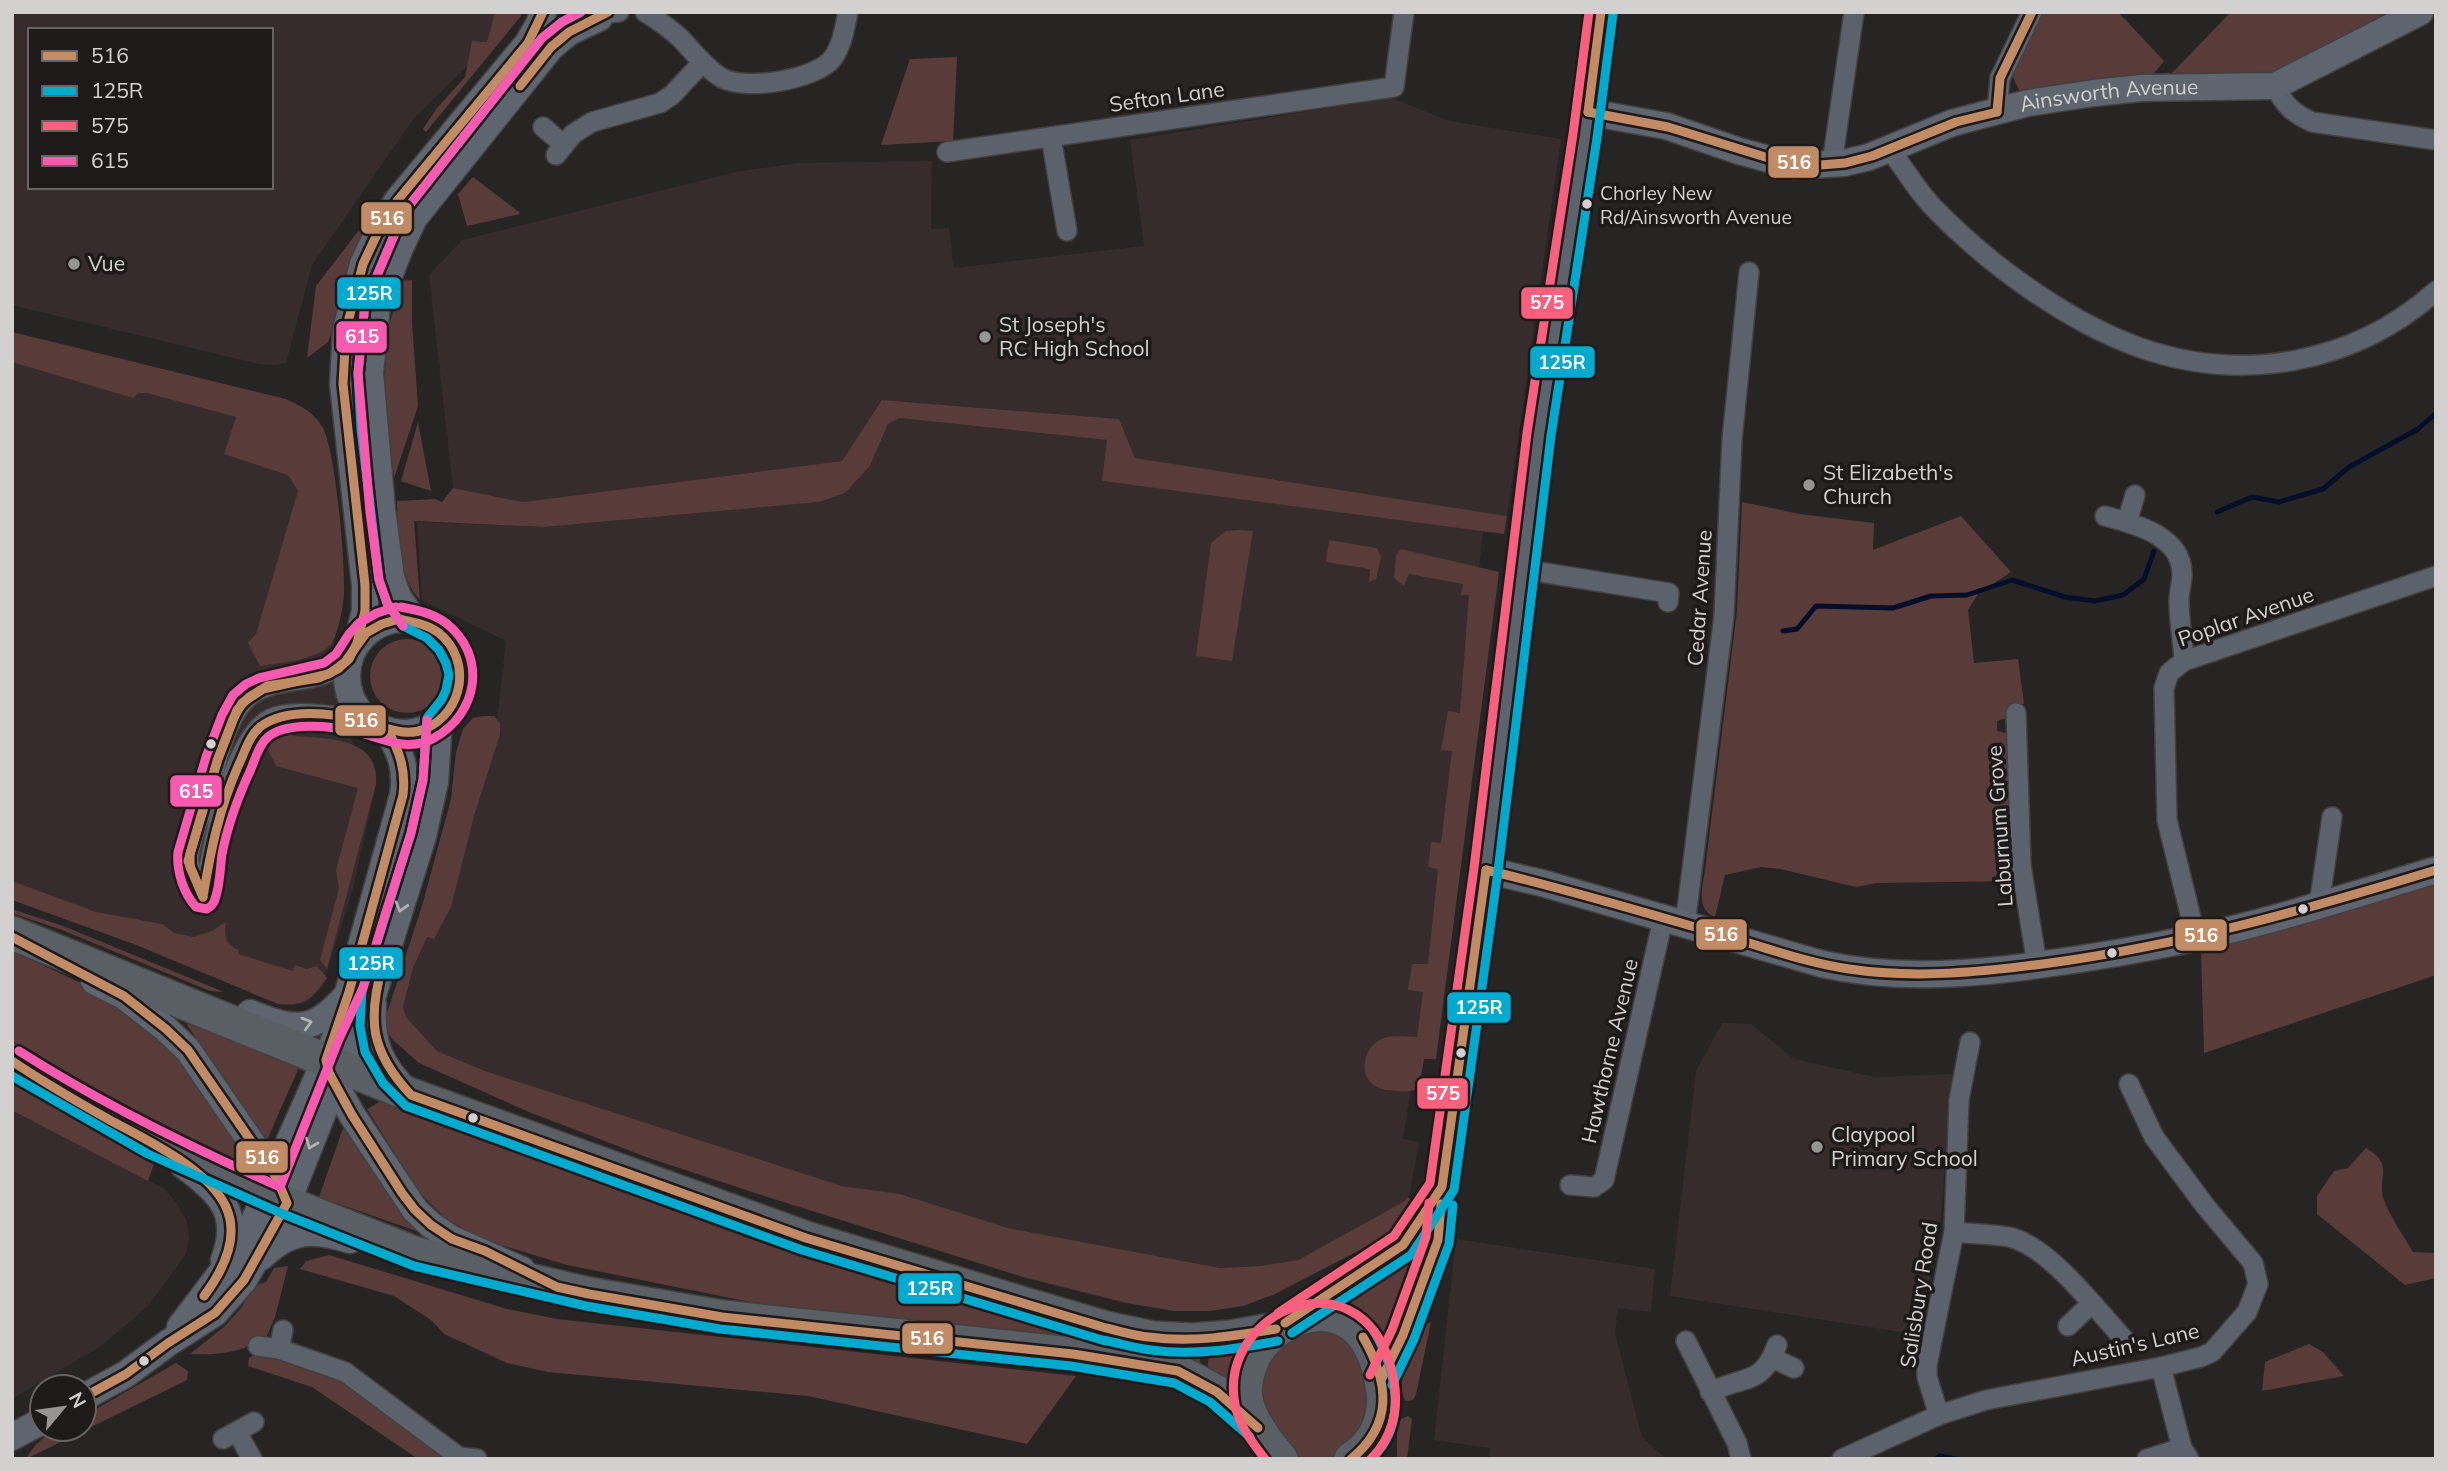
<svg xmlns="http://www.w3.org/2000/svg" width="2448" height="1471" font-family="Mulish,sans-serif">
	<rect width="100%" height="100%" fill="#272524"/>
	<!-- built -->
	<g fill="#362c2b" fill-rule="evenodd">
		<path d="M12,12H503L493,41L414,118L312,265L286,363L276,365L259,364L12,305ZM30,30H271V187H30Z"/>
		<polygon points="1392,98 1449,121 1561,139 1507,516 1135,458 1119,419 883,400 842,461 523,502 453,488 429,275 462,240 736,172 797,163 932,161 931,229 949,228 954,268 1144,246 1130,140"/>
		<polygon points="12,336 280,403 339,621 334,635 335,685 339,707 354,746 376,771 376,784 353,888 322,987 307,1002 292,1005 278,1004 134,944 12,900"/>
		<polygon points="899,418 1107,440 1103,481 1483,531 1478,577 1493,587 1430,1059 1416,1058 1403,1139 1419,1142 1410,1192 1406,1201 1298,1260 1260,1266 1220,1268 1008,1228 900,1194 842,1186 485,1071 437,1051 405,1017 403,1007 413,968 497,720 506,641 422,600 417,522 544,527 819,502 845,493 870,466 889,423"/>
		<polygon points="1722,1023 1751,1024 1794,1059 1875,1077 1952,1074 1941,1216 1920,1335 1670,1296 1696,1071"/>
		<polygon points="14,1112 163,1188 177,1203 187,1222 189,1238 186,1254 149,1305 101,1346 12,1399 12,1115"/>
		<polygon points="1456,1239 1655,1269 1651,1312 1618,1308 1615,1334 1642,1437 1666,1459 1489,1459 1490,1448 1434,1440"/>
	</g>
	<!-- green -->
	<g fill="#593b39">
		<polygon points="495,12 521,12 521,16 426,132 423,129 437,108 465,77 472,41 487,42"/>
		<polygon points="2041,12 2118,12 2164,61 2142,88 2022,96 2013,77 2015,65"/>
		<polygon points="2231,12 2399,12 2277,74 2173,78 2171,74"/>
		<polygon points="957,57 953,141 881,145 910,59"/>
		<polygon points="473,177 519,212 520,214 467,226 458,194"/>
		<polygon points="397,181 328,342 307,358 316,286"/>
		<polygon points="412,280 412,322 418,406 394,478 384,396 387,334 401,281"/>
		<path d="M12,332L286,399C301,406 315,413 323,428C336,454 345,560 344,592C344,603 338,636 331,644C318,660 279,663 260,666L248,643L256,634L298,491L288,475L224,454L236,417L147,393H138L133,398L12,362Z"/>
		<path d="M882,400L1119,419L1135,458L1507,516L1504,534L1102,481L1107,440L899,418L888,424L870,466L845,493L819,502L544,527L414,521L420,600C397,575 398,533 397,501L435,499L442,502L453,488L523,502L842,461Z"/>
		<polygon points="418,422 431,491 401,481"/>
		<path d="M1742,502L1800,514L1874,523L1873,550L1961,516L2011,572L1978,594L1968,610L1974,663L2018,659L2024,704L2009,706L2010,717L1997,721V731L2010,734L2017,881L1877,883L1856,887L1780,869L1761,867L1725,875L1715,917C1695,910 1703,886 1705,870L1737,611Z"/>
		<polygon points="1238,530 1253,531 1232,661 1196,656 1211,543 1226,531"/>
		<polygon points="1329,540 1377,548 1381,557 1376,579 1369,582 1370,569 1326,562"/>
		<path d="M1401,549L1499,572L1436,1059H1424L1419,1088C1411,1092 1406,1092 1397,1091C1389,1090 1377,1090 1371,1083C1358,1069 1366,1044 1384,1038C1394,1035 1407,1037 1417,1037L1423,992L1408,990L1412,964H1428L1438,869L1428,867L1431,842L1441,843L1452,751L1441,750L1448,711L1460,713L1469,595H1461L1463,584L1409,574L1404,586L1394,578L1396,556Z"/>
		<circle cx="407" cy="676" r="37"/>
		<path d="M483,716H494L500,724V734L474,816L451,907L434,939L427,937L413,968L403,1007L406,1017L437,1051L485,1071L842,1186L900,1194L1008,1228L1220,1268L1260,1266L1298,1260L1405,1201L1407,1197L1414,1201C1407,1219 1397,1229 1381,1239L1273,1295L1243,1306L1209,1311H1174L1127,1303L1023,1277L755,1193L649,1158L529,1112L419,1063L392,1039L386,1029V1016L422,906L451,799L456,752L463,729L473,718Z"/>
		<path d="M292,728L293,736C328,739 379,736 376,784L327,969L320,960L339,888L336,870L358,788L276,766L268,750L275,736Z"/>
		<path d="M12,881L96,912L162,924L174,933L194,937L212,931L226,922C224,935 225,945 239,950L238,954L293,971L295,965L307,969L317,966L327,978C311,1000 305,1006 278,1004L134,944L12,900Z"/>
		<polygon points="2436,882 2436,975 2204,1053 2201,951"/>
		<polygon points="12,909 63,926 224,992 210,991 62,930 12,913"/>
		<polygon points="12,951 113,998 171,1042 251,1151 243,1164 159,1129 12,1041"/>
		<polygon points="191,1020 300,1065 267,1140 187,1025"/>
		<polygon points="12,1077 154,1164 148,1181 15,1112 12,1115"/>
		<polygon points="383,1100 1201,1353 1199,1370 850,1322 567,1265 484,1240 446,1219 418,1191 367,1109"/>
		<polygon points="346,1120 420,1230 419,1232 319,1197"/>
		<path d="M2366,1148C2394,1165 2378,1174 2383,1197C2387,1212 2405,1238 2413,1252L2436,1253V1278L2405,1285L2317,1214V1196L2334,1171L2348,1168Z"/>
		<polygon points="329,1255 507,1309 557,1319 1076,1376 1027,1444 808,1396 548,1372 507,1363 444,1334 431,1320 394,1296 300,1269 306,1261"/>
		<polygon points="1406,1259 1420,1265 1388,1345 1340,1301 1381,1278"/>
		<path d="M288,1266L275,1317L265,1340C256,1341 252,1345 244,1348C229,1354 206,1355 190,1354L225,1326L241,1308L254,1286L266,1282L274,1268Z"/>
		<path d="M1431,1322L1416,1394L1413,1400L1406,1401C1393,1383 1414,1344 1422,1326Z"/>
		<path d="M1309,1331L1332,1332L1345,1338L1355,1347L1372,1393L1364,1431L1335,1459C1325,1459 1311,1461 1302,1459C1288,1454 1279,1439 1274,1427C1270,1418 1263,1406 1262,1397C1257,1361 1282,1345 1309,1331Z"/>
		<polygon points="2309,1344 2323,1352 2344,1376 2262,1391 2265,1362"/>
		<polygon points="1251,1347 1239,1389 1207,1374 1209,1352"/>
		<polygon points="258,1352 334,1377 362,1394 447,1459 418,1459 312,1387 248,1366 249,1358"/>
		<path d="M176,1363L188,1371L187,1380L26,1459C41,1433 56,1429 84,1429V1416Z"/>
		<polygon points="1408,1416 1412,1419 1407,1459 1397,1459 1397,1423 1399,1420"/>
	</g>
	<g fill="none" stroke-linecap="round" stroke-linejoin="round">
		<!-- stream -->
		<g stroke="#040e29" stroke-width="5">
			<polyline points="2217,512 2252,497 2279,502 2323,489 2349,467 2418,429 2436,413"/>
			<polyline points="1783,631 1797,629 1816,606 1893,608 1931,596 1967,595 2012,580 2065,597 2095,601 2123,595 2144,579 2154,551"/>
			<polyline points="1936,1459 1940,1456 1956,1459"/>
		</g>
		<defs>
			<g id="street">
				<path d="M645,12C657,20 670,28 680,38C694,52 705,68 722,78C746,91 816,80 833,58C842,45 845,27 848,12"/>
				<polyline points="608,13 619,12"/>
				<path d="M2275,86C2284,105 2293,113 2312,122L2436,140"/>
				<polyline points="1997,112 2000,78 2032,12"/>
				<polyline points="543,127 564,145"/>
				<polyline points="1051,137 1067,231"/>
				<path d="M1889,148C1904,168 1917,191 1934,208C1987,263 2066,321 2138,347C2242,384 2354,364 2436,291"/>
				<polyline points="947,152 1394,87 1404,12"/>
				<polyline points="556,155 573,134 592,122 660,103 672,95 702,63"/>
				<polyline points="1832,164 1854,12"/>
				<path d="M2105,516C2134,524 2182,535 2182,574C2182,583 2179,592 2179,601C2179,621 2183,641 2184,661"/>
				<polyline points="2127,522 2135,495"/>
				<polyline points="1521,569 1669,593 1668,602"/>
				<polyline points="2016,713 2021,865 2037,965"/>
				<path d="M204,896C210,856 231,739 270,719C294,707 345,718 371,722"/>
				<path d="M203,897C199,887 188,869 189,858C191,837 201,816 207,796C216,767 225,714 251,695C283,673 315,689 349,659"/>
				<polyline points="2319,905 2332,817"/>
				<polyline points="1685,925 1724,615 1732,440 1749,272"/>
				<polyline points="2196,938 2167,820 2164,688 2169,673 2184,661 2436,576"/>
				<polyline points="1570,1185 1594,1187 1604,1180 1663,919"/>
				<path d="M1954,1232C1972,1234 1991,1234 2009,1237C2049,1246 2095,1308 2123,1338"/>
				<polyline points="2068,1326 2091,1304"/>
				<polyline points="1686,1341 1737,1443 1741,1459"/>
				<polyline points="258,1346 279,1349 345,1372 459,1457 477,1459"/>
				<polyline points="279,1349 283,1330"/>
				<polyline points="1772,1358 1794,1368"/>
				<polyline points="2161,1367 2182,1448 2189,1459"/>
				<path d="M1710,1392C1745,1375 1762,1386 1777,1345"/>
				<polyline points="1939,1415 1927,1377 1927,1365 1954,1232 1959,1100 1970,1042"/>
				<polyline points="237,1432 252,1459"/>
				<polyline points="223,1439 254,1422"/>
				<polyline points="1842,1459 1939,1415 1986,1400 2161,1367 2201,1357 2212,1352 2247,1312 2258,1284 2253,1263 2206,1207 2154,1137 2129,1084"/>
				<polyline points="2147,1459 2182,1448"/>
			</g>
			<g id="secondary">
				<path id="s1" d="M1588,112L1666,126L1739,151L1794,166L1844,163L1869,157L1952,123L2028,103L2094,93L2142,88L2275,86L2420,12"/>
				<polyline points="413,619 398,597 391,577 382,510 370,373 377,306 400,248 414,218 551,47 569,32 599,18"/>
				<circle cx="404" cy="676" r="57"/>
				<polyline points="357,643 365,611 365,585 343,384 346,330 363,264 379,230 397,201 528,43 539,24 543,12"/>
				<path d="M1486,870L1542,883L1822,964C1894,980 1966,975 2038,965C2091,958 2143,949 2195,938C2277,920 2356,894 2436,870"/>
				<polyline points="94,981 124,996 166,1029 188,1050 282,1187"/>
				<path d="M373,1004C370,1043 381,1067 409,1094"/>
				<path d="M250,1013C297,1032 314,1033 348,994"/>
				<polyline points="330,1075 352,1115 415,1210 431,1225 452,1239 522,1270"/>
				<path d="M183,1165C220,1192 242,1213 224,1260"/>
				<path d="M261,1257C291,1229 312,1228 350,1240"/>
				<path d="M180,1327L240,1248L250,1230L336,1036L403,795C407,770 401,753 388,731"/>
				<polyline points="84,1397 126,1374 168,1343 215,1313 244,1280 287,1203 350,1044 374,992 397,919 423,836 435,782 439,721"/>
				<polyline points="12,1437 42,1421"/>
			</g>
			<g id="primary">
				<polyline points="1291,1319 1403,1245 1439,1192"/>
				<path d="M1381,1380L1403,1335L1438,1240L1442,1187C1476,969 1498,750 1526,531C1548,358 1578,186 1601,12"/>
			</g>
			<g id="highway">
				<polyline points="12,933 411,1095 806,1238 1018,1302 1106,1328 1153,1338 1193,1340 1231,1337 1276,1329"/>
				<polyline points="12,1061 37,1078 153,1143 287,1203 417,1254 589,1294 722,1317 1073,1354 1178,1371 1217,1392 1258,1428"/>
				<path d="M1281,1459C1267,1442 1250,1421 1246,1399C1244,1388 1247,1374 1251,1363C1267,1323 1326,1295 1360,1332C1374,1347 1380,1370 1383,1391C1386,1419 1376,1443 1351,1459"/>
			</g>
		</defs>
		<!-- street casing -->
		<use href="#street" stroke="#424140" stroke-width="22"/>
		<!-- secondary casing -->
		<use href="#secondary" stroke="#424140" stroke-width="29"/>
		<!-- primary casing -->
		<use href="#primary" stroke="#424140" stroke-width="32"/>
		<!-- highway casing -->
		<use href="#highway" stroke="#424140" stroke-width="36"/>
		<!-- street -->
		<use href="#street" stroke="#5c626b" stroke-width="19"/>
		<!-- secondary -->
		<use href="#secondary" stroke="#5e656f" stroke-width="26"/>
		<!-- primary -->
		<use href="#primary" stroke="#5d636c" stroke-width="30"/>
		<!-- highway -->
		<use href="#highway" stroke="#5a5f65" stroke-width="33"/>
		<defs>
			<g id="bus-1">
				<polyline points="520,86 551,47 569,32 608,12"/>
				<polyline points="1588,112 1668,127 1775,160 1820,165 1845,163 1872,156 1956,122 1997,112"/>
				<polyline points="1588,112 1601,12"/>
				<polyline points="1997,112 2000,78 2032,12"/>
				<path d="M399,619C413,622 427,624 439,633C472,660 464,712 425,729C404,738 383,726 363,721C333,713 286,707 260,727C249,736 245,752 239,764C219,809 211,849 203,897L190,867V854L217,761L233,719L242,703L263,689L329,674L345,662L366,633L382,624Z"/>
				<path d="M388,731C400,752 406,771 403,795L349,992L326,1060L329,1073L352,1115L402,1193L415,1210L431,1225L452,1239L485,1251L557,1287L589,1294L722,1317L1073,1354L1178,1371L1217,1392L1258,1428"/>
				<path d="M1486,870C1567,889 1646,913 1726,936C1767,948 1807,963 1849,969C1916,979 1983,972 2050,963C2182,945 2308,909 2436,870"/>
				<polyline points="203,897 188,861 218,759 237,710 249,697 267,686 319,678 338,669 349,659 357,643 365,611 365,585 343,384 346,330 363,264 379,230 397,201 528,43 543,12"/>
				<polyline points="12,937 124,996 166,1029 188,1050 276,1177 287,1203 244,1280 215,1313 168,1343 126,1374 84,1397"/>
				<path d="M383,963C367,1020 370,1051 411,1095L806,1238L1106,1328C1120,1331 1135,1336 1149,1337C1192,1343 1234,1336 1276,1329"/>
				<path d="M12,1061C43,1082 76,1101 108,1119C144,1139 208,1168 226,1207C240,1238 222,1272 204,1296"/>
				<polyline points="1285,1323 1403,1245 1442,1187 1486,870"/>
				<polyline points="1381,1380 1403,1335 1438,1240 1441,1204"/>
				<path d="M1351,1459C1394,1424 1389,1382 1363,1337"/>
			</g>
			<g id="bus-2">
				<path d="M581,12L562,22L542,38L404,212L365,303L358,374L361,429L379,580L387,603L403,626L427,638L439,650L446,663L449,675L446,690L442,699L427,718L423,780L411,833L362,991L360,1026L365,1052L383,1083L406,1106L802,1250L1102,1340C1119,1343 1135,1348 1151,1350C1194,1356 1236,1349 1278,1341"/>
				<polyline points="12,1076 148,1154 283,1214 414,1266 586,1306 720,1329 1071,1366 1174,1383 1210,1402 1250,1437"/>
				<polyline points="1292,1333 1411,1255 1454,1190 1498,871 1551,436 1597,138 1613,14"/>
				<polyline points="1392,1385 1414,1339 1449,1244 1453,1205"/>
				<path d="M1371,1459C1409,1424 1396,1370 1374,1331"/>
			</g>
			<g id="bus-3">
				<polyline points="1278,1313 1394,1236 1430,1183 1474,868 1527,433 1573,134 1589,12"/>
				<polyline points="1370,1375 1392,1330 1426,1237 1429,1203"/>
				<path d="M1265,1459C1251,1441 1236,1421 1234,1398C1223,1306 1370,1249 1394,1381C1399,1410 1392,1438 1371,1459"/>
			</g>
			<g id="bus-4">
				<path d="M396,607L377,613L359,623L349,634L336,654L324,663L259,678L246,684L233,695L222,715L206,757L178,852C176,871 184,894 196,907L207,909C211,906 212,906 214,902C220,888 220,869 222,854C228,824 238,797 251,769C255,759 258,748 265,740C282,720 333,726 357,732C382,738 408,753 434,738C478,714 488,656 446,623C432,613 417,610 401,607"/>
				<polyline points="403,626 387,603 379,580 370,512 358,373 365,304 404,212 542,38 562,22 581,12"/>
				<path d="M19,1051C102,1104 190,1147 280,1187L339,1039L363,988L385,915L411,833L423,780L427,720"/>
			</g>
		</defs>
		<!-- bus-1 casing -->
		<use href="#bus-1" stroke="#1e1a1a" stroke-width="14"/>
		<!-- bus-2 casing -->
		<use href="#bus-2" stroke="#1e1a1a" stroke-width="14"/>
		<!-- bus-3 casing -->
		<use href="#bus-3" stroke="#1e1a1a" stroke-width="14"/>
		<!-- bus-4 casing -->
		<use href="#bus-4" stroke="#1e1a1a" stroke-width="14"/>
		<!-- bus-1 -->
		<use href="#bus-1" stroke="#c18c65" stroke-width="9"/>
		<!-- bus-2 -->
		<use href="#bus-2" stroke="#00a9ce" stroke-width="9"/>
		<!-- bus-3 -->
		<use href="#bus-3" stroke="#f8607d" stroke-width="9"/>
		<!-- bus-4 -->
		<use href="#bus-4" stroke="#f75aaf" stroke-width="9"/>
	</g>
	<!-- one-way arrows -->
	<defs><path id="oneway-chevron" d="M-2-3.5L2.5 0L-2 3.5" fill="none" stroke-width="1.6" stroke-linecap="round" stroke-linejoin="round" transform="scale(1.75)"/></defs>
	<g stroke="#b0b1b3">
		<use href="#oneway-chevron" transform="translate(401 907) rotate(107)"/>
		<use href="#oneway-chevron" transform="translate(307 1023) rotate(-16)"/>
		<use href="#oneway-chevron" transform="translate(311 1144) rotate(112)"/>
	</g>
	<!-- markers -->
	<g fill="#d3d1d0" stroke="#1e1a1a" stroke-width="2.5">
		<circle cx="1587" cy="204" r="6"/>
		<circle cx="211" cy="744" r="6"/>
		<circle cx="2303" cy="909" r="6"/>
		<circle cx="2112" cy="953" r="6"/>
		<circle cx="1461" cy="1053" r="6"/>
		<circle cx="473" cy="1118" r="6"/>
		<circle cx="144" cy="1361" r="6"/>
	</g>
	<g fill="#979594" stroke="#1e1a1a" stroke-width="2.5">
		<circle cx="74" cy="264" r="7"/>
		<circle cx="985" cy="337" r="7"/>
		<circle cx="1809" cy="485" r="7"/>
		<circle cx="1817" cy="1147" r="7"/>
	</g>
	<g text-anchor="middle" stroke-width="7" stroke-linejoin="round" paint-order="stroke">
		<!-- bus labels -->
		<g font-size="19" fill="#d3d1d0" stroke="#1e1a1a" text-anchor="start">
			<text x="1600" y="200">Chorley New<tspan x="1600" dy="24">Rd/Ainsworth Avenue</tspan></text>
		</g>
		<!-- street labels -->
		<g font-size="21" fill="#d3d1d0" stroke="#1e1a1a">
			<text transform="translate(1167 97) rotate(-8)" y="7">Sefton Lane</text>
			<text dy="7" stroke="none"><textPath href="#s1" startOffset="539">Ainsworth Avenue</textPath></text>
			<text transform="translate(1700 598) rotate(-86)" y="7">Cedar Avenue</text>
			<text transform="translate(2246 617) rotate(-19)" y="7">Poplar Avenue</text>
			<text transform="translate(2000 826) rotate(-94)" y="7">Laburnum Grove</text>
			<text transform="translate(1610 1051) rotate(-77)" y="7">Hawthorne Avenue</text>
			<text transform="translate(1919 1295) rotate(-81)" y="7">Salisbury Road</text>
			<text transform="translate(2135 1345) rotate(-13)" y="7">Austin's Lane</text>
		</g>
		<!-- poi labels -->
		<g font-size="21" fill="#d3d1d0" stroke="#1e1a1a" text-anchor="start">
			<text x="88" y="271">Vue</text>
			<text x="999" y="332">St Joseph's<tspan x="999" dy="24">RC High School</tspan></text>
			<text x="1823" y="480">St Elizabeth's<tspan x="1823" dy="24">Church</tspan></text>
			<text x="1831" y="1142">Claypool<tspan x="1831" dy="24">Primary School</tspan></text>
		</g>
	</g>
	<g stroke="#1e1a1a" stroke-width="2.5">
		<rect x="1767" y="145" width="53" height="34" rx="7" fill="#c18c65"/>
		<rect x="360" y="201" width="53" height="34" rx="7" fill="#c18c65"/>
		<rect x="336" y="276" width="66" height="34" rx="7" fill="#00a9ce"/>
		<rect x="1520" y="286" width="54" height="34" rx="7" fill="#f8607d"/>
		<rect x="335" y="320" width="53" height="34" rx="7" fill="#f75aaf"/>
		<rect x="1529" y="345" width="67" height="34" rx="7" fill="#00a9ce"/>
		<rect x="334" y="704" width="53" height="33" rx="7" fill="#c18c65"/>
		<rect x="169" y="774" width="54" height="34" rx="7" fill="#f75aaf"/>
		<rect x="1695" y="918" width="53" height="33" rx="7" fill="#c18c65"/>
		<rect x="2174" y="918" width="54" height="34" rx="7" fill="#c18c65"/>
		<rect x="338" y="946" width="66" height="34" rx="7" fill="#00a9ce"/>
		<rect x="1446" y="991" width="66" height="33" rx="7" fill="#00a9ce"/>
		<rect x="1416" y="1077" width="53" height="33" rx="7" fill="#f8607d"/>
		<rect x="235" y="1140" width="54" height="34" rx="7" fill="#c18c65"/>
		<rect x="897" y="1272" width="66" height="33" rx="7" fill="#00a9ce"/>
		<rect x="901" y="1322" width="53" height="33" rx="7" fill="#c18c65"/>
	</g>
	<g font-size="19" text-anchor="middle" font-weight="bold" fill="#fff">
		<text x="1794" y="169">516</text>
		<text x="387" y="225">516</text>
		<text x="369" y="300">125R</text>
		<text x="1547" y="309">575</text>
		<text x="362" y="343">615</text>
		<text x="1562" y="369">125R</text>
		<text x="361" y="727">516</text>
		<text x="196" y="798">615</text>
		<text x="1721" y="941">516</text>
		<text x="2201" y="942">516</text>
		<text x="371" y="970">125R</text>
		<text x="1479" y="1014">125R</text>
		<text x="1443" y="1100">575</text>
		<text x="262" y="1164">516</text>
		<text x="930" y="1295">125R</text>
		<text x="927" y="1345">516</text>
	</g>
	<!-- border -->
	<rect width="2448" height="1471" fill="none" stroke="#d3d1d0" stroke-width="28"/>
	<!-- legend -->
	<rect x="28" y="28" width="245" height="161" fill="#1e1a1a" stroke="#666363" stroke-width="2"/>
	<rect x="42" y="51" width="35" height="10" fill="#c18c65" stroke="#666363" stroke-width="2"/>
	<text x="91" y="63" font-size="21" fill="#d3d1d0">516</text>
	<rect x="42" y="86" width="35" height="10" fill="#00a9ce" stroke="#666363" stroke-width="2"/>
	<text x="91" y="98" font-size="21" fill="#d3d1d0">125R</text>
	<rect x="42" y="121" width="35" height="10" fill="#f8607d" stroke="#666363" stroke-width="2"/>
	<text x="91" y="133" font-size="21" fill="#d3d1d0">575</text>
	<rect x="42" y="156" width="35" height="10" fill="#f75aaf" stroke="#666363" stroke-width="2"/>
	<text x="91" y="168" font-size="21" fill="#d3d1d0">615</text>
	<!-- north arrow -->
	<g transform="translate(63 1408) rotate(61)"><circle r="33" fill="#1e1a1a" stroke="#666363" stroke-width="2"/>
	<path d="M0-5L12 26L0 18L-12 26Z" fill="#979594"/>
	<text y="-10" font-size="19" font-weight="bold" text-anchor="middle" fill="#d3d1d0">N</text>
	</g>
</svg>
